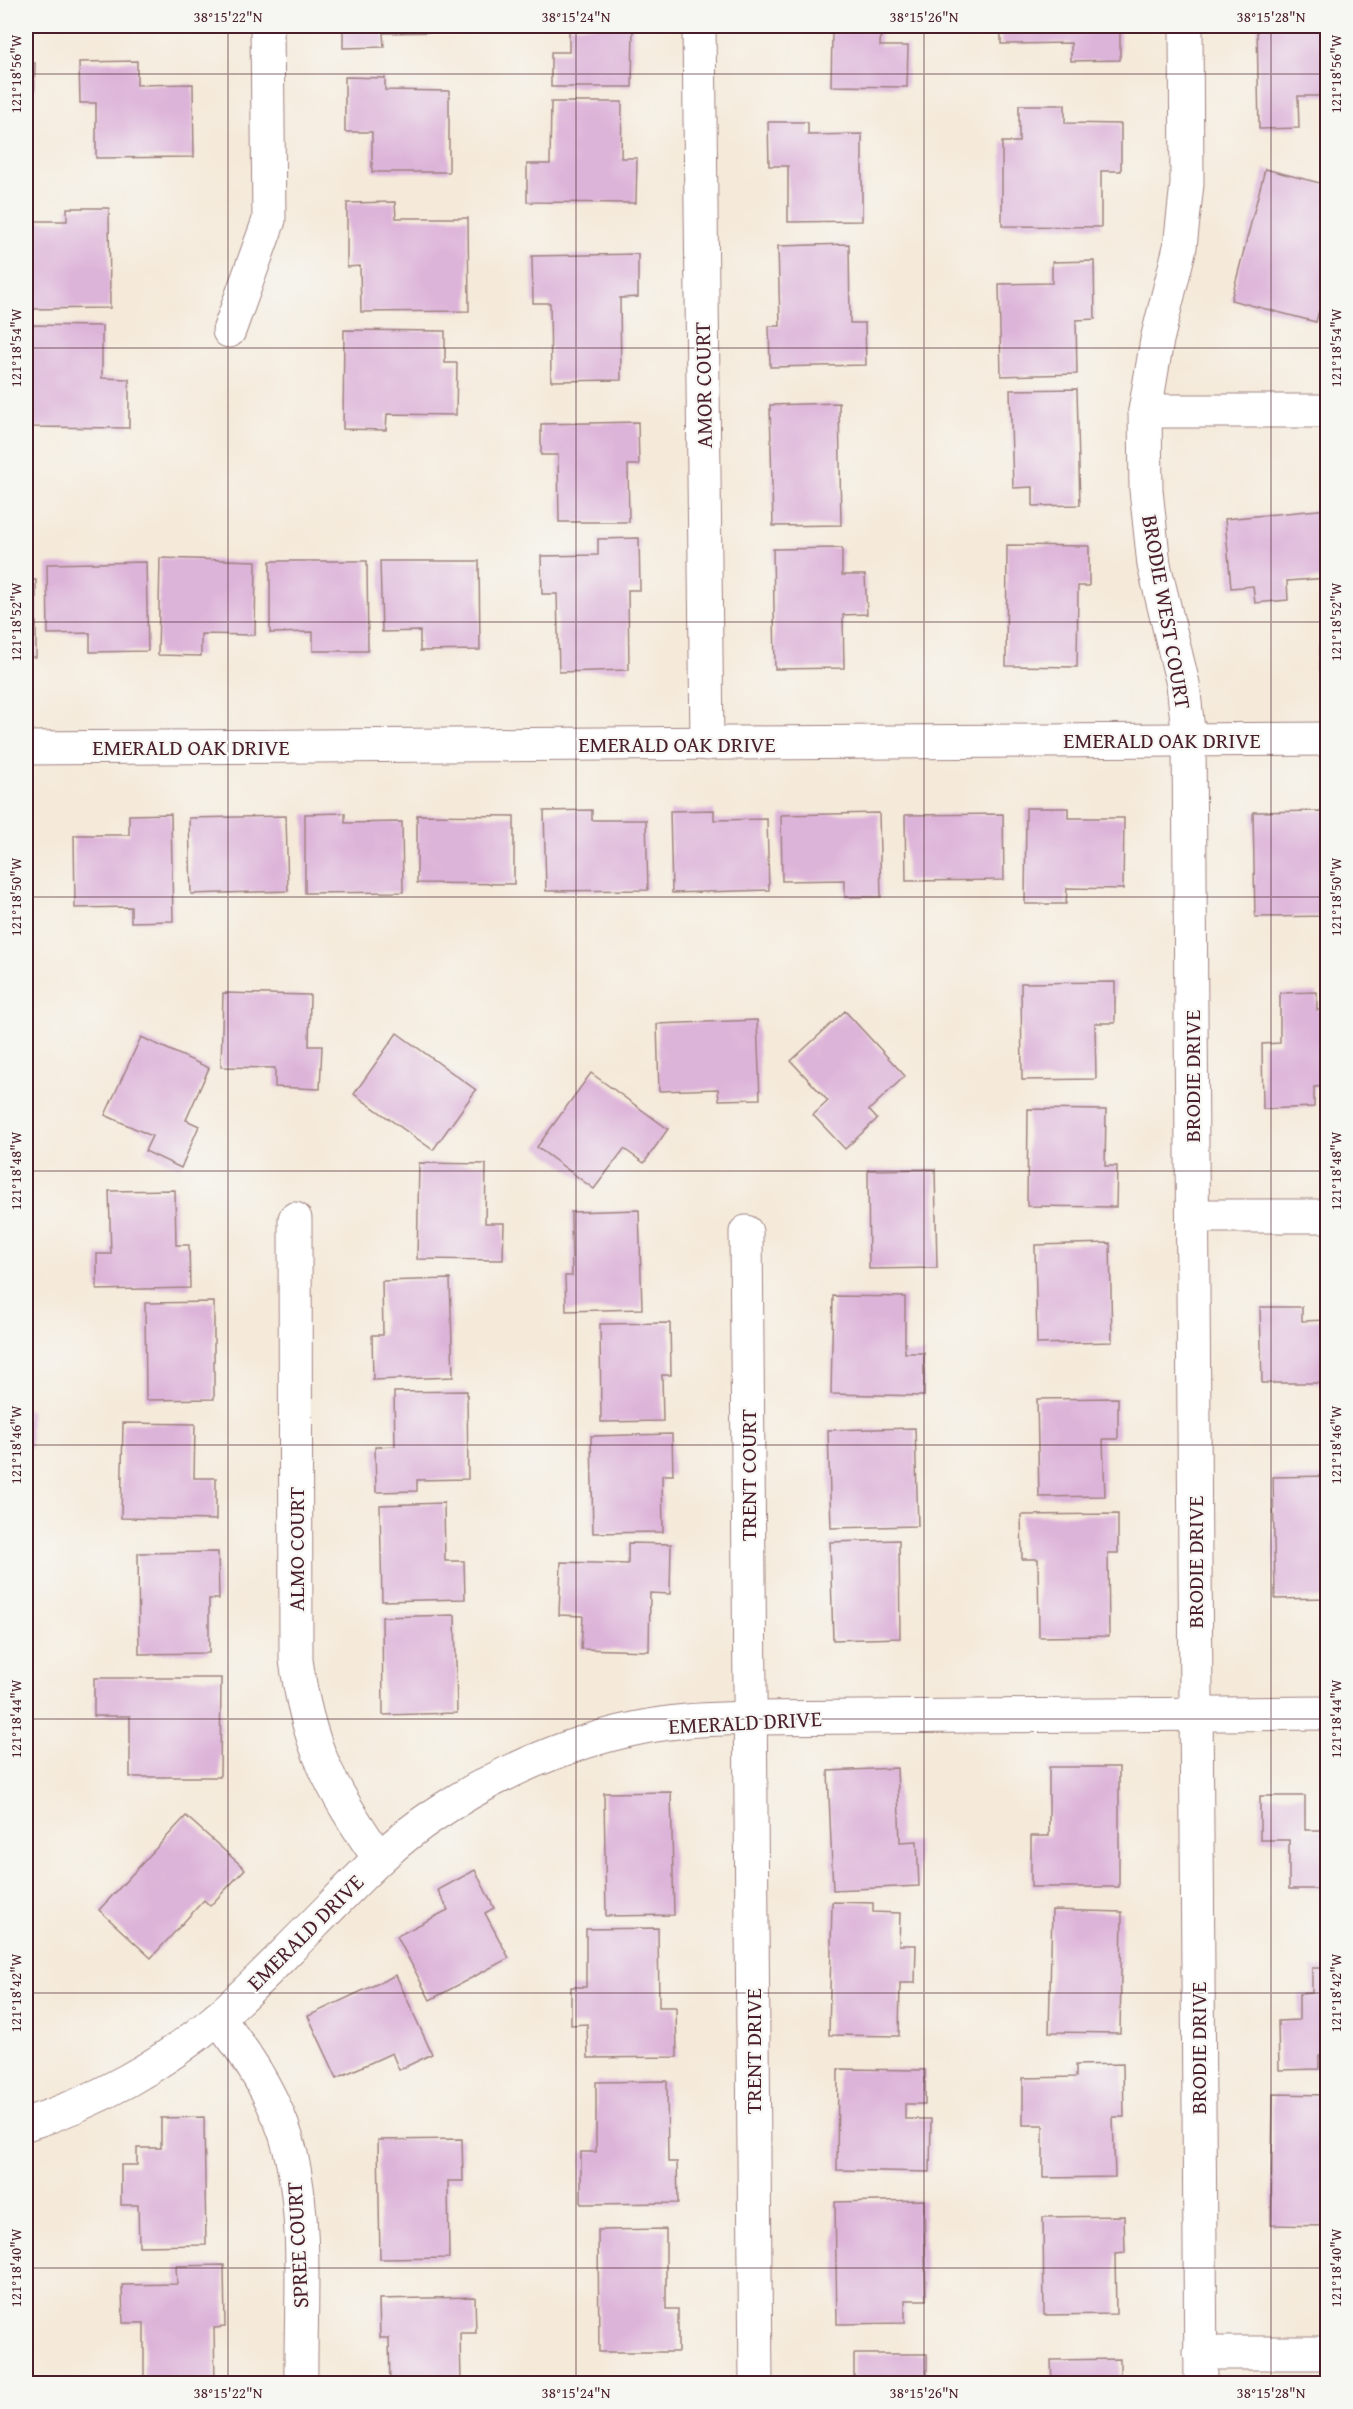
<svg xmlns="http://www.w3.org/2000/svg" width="1353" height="2409" font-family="'Gentium Book Plus',serif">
	<rect width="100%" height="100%" fill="#f6f6f2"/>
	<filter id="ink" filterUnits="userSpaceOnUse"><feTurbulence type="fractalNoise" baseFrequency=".0167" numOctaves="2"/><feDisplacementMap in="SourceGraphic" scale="12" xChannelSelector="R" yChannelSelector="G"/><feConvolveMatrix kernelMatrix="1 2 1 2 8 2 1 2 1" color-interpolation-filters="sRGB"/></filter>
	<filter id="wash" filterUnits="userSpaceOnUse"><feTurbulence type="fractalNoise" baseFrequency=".008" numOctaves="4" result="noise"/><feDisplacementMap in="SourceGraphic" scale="24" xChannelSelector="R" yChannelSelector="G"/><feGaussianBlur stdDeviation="1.35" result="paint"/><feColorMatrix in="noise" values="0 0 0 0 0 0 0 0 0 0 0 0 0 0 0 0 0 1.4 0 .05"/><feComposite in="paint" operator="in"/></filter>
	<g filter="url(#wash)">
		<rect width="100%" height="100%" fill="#f5eada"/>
		<g id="blocks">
			<!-- building -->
			<g fill="#ddb4d9">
				<polygon points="343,26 442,26 442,32 383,33 384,47 343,48"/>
				<polygon points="569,26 633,26 632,87 551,87 551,52 569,52"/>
				<polygon points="812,26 881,26 880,46 908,46 907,87 831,86 832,33 812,33"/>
				<polygon points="1001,26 1120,26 1120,60 1071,61 1071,43 1001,44"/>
				<polygon points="1257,26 1328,26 1328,96 1298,96 1299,128 1259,129"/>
				<polygon points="137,61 137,85 193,84 194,157 96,158 96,103 80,103 79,62"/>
				<polygon points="26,63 35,63 34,103 26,103"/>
				<polygon points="345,77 385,78 385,90 449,91 449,172 372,172 372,132 345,132"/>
				<polygon points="551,102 622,102 621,158 637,158 636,203 527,202 527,164 550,164"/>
				<polygon points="1019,105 1065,105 1065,123 1121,124 1121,171 1101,171 1101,227 1002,226 1002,142 1019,142"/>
				<polygon points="768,122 808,122 808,135 862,134 862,221 788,222 788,166 769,166"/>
				<polygon points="1265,169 1328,185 1328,278 1316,322 1231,300"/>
				<polygon points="395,202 396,218 468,218 469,311 361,312 360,266 347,267 347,203"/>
				<polygon points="67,208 109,208 110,308 26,309 26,221 67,221"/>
				<polygon points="849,244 850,323 865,323 866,365 770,367 769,326 780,326 778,246"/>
				<polygon points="638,254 638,297 620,298 621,380 551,381 550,303 533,303 532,256"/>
				<polygon points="1094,261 1095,319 1076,320 1077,374 1001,376 999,284 1052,283 1052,262"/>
				<polygon points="26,325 102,326 102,378 129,379 129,428 26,427"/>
				<polygon points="344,330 445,331 445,363 457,363 456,415 387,414 386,430 343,429"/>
				<polygon points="1077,389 1080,505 1033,506 1033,487 1013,488 1010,390"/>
				<polygon points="839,403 841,525 773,526 770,405"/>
				<polygon points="638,422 639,465 628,465 629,522 559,522 558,455 541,455 541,424"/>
				<polygon points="1328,509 1328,578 1287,581 1288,600 1255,603 1253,586 1231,588 1225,519"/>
				<polygon points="639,538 640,590 628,590 629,670 559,672 557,594 542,594 541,556 598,555 598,539"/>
				<polygon points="1007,545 1089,546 1089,586 1078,586 1077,667 1006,666"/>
				<polygon points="842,548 842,575 865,575 867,614 843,615 844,668 775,669 773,549"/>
				<polygon points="160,558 256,561 255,635 201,634 201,656 158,655"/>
				<polygon points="270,561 367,561 368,651 313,651 313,632 270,633"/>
				<polygon points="380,561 479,561 480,650 420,651 420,631 382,632"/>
				<polygon points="146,562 148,651 90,652 90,633 48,634 47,564"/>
				<rect x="26" y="580" width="10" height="77"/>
				<rect x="1320" y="618" width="8" height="52"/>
				<polygon points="1026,808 1068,808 1068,818 1124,818 1123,889 1067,888 1066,904 1025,904"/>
				<polygon points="592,810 592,820 646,820 648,890 546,891 544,811"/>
				<polygon points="714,810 714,820 767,819 769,890 672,893 670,811"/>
				<polygon points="1328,811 1328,916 1255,917 1253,812"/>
				<polygon points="345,813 345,823 402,822 403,892 305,893 305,814"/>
				<polygon points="879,813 881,897 845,897 845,880 782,881 781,815"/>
				<polygon points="171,814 173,921 131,922 131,907 75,908 74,835 129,835 129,815"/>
				<polygon points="1003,814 1004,880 906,881 905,815"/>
				<polygon points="417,815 514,816 514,884 417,883"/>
				<polygon points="286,816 288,891 191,894 189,818"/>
				<polygon points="1115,982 1115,1023 1095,1023 1096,1079 1022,1080 1021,983"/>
				<polygon points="1317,992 1317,1010 1328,1009 1328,1086 1314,1087 1314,1107 1263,1109 1262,1044 1280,1043 1280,993"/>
				<polygon points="223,993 310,995 309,1046 322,1046 320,1089 275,1087 275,1068 221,1067"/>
				<polygon points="845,1011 905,1076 869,1110 877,1119 845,1149 813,1115 828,1101 791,1061"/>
				<polygon points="757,1020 760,1099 719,1100 718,1089 659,1091 657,1024"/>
				<polygon points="397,1033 476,1090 433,1150 354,1094"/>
				<polygon points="141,1037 209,1068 186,1120 199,1126 181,1168 145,1151 152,1136 105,1115"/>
				<polygon points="591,1073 668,1129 644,1163 624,1149 594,1189 537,1147"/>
				<polygon points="1028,1109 1106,1110 1105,1166 1117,1166 1116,1207 1027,1206"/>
				<polygon points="419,1163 486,1164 485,1223 504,1223 503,1260 417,1259"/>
				<polygon points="935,1169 937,1268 869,1269 868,1170"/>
				<polygon points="175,1190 176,1245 189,1245 190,1288 97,1290 97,1254 111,1254 109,1191"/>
				<polygon points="639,1210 642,1309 566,1311 565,1276 572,1276 571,1212"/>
				<polygon points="1110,1243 1112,1342 1037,1344 1035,1245"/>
				<polygon points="450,1279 453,1377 373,1380 372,1335 383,1335 382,1281"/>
				<polygon points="833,1296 905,1297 905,1353 924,1353 924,1396 831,1394"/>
				<polygon points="214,1302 214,1399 146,1400 145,1303"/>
				<polygon points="1260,1307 1302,1307 1302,1321 1328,1320 1328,1383 1262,1383"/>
				<polygon points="670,1323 671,1375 662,1375 663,1421 601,1422 600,1324"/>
				<polygon points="467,1391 468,1479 417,1480 417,1491 376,1492 375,1447 395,1446 394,1392"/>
				<polygon points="1118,1398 1118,1439 1103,1439 1105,1496 1039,1497 1037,1399"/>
				<polygon points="26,1409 30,1409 31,1448 26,1448"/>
				<polygon points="123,1423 195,1424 194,1478 216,1478 216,1520 121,1518"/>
				<polygon points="915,1428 918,1526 831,1528 828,1430"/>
				<polygon points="672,1434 673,1475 662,1475 663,1532 593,1533 591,1436"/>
				<polygon points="1328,1476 1328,1598 1275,1599 1273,1477"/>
				<polygon points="444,1503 445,1561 464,1561 465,1599 382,1601 380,1505"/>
				<polygon points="1118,1514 1118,1553 1108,1553 1109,1636 1039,1637 1038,1559 1022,1559 1021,1515"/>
				<polygon points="899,1540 900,1638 833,1640 830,1542"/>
				<polygon points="628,1543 671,1544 670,1594 650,1593 649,1651 581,1649 583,1616 559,1615 561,1562 628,1564"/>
				<polygon points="218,1552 219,1599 209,1599 209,1653 139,1654 138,1553"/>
				<polygon points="455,1615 457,1713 383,1715 382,1617"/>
				<polygon points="94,1678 221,1678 220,1777 130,1777 130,1716 94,1716"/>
				<polygon points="1049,1767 1119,1767 1119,1887 1031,1887 1031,1836 1049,1836"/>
				<polygon points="897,1768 900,1842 917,1841 919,1886 833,1890 828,1771"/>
				<polygon points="671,1792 674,1915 606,1916 604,1793"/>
				<polygon points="1260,1796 1305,1796 1305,1830 1328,1830 1328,1889 1289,1889 1289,1840 1260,1840"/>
				<polygon points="186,1816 245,1869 210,1906 204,1900 151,1958 99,1910"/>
				<polygon points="475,1870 494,1908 485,1913 509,1958 430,2000 397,1936 448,1910 438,1890"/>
				<polygon points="832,1902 873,1903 873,1912 900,1913 899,1945 916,1945 915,1983 900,1983 899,2036 829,2035"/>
				<polygon points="1052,1910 1122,1912 1120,2033 1049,2032"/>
				<polygon points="658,1928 659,2007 676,2007 677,2057 588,2058 587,2024 571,2025 571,1987 586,1987 586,1929"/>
				<polygon points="1312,1968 1328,1968 1328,2056 1319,2056 1319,2069 1279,2070 1278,2021 1299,2020 1299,1994 1312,1993"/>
				<polygon points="396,1975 432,2054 399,2070 392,2053 337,2078 308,2016"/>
				<polygon points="1123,2064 1124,2117 1113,2117 1115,2177 1043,2178 1043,2125 1023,2125 1023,2078 1076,2077 1076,2065"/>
				<polygon points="838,2069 925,2070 925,2104 905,2104 905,2119 931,2119 930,2172 837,2170"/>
				<polygon points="667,2081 668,2162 677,2162 678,2203 581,2204 581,2152 596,2152 596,2082"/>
				<polygon points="1273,2094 1328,2095 1328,2226 1271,2225"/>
				<polygon points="204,2117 206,2245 139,2246 138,2205 121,2205 121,2165 137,2165 137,2148 161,2148 161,2118"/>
				<polygon points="462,2139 463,2181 448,2181 449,2258 380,2259 378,2140"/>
				<polygon points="924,2200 926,2300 905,2300 905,2323 837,2324 835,2202"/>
				<polygon points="1124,2216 1125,2253 1115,2254 1116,2314 1044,2315 1043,2217"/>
				<polygon points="666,2229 666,2309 678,2309 678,2352 599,2352 598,2230"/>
				<polygon points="224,2265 225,2327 214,2328 215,2384 144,2384 144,2323 123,2323 122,2285 177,2284 176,2266"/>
				<polygon points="475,2297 476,2333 460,2333 461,2384 390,2384 389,2338 380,2338 379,2299"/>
				<rect x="854" y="2354" width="73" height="30"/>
				<polygon points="1120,2359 1120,2384 1052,2384 1051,2360"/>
			</g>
		</g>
	</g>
	<g filter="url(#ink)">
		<use href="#blocks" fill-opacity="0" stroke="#a08482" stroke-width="1.5"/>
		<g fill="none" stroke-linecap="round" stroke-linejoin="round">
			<defs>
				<g id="minor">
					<polyline points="699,26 707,744"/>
					<polyline points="1186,26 1187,184 1180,247 1157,340 1145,411 1146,490 1154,565 1183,684 1189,740 1201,2384"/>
					<polyline points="229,331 269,220 267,26"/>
					<polyline points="1145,411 1328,411"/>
					<polyline points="26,748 1328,739"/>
					<polyline points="1193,1216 1328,1216"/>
					<path d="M295,1219L296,1660C308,1747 330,1787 379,1858"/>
					<polyline points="746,1232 756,2384"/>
					<path d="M218,2018C250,2058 279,2103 291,2154C308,2228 300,2308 301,2384"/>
					<path d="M26,2124C95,2103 164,2064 219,2017C252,1988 282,1956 313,1925C351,1887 388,1845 434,1815C507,1766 598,1729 687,1721C708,1719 729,1719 750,1718L1328,1713"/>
					<polyline points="1200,2353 1328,2353"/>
				</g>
			</defs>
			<!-- minor casing -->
			<use href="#minor" stroke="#a08482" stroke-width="35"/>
			<!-- minor -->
			<use href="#minor" stroke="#fff" stroke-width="33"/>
		</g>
	</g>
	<!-- ticks -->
	<path fill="none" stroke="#4a1f2b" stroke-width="1.5" stroke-opacity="0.45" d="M228,26V2384M576,26V2384M924,26V2384M1271,26V2384M26,74H1328M26,348H1328M26,622H1328M26,897H1328M26,1171H1328M26,1445H1328M26,1719H1328M26,1993H1328M26,2268H1328"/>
	<g text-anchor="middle" stroke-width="4.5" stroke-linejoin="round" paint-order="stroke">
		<!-- street labels -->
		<g font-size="22" fill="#4a1f2b" stroke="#f6f6f2">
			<text transform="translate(703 385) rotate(-91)" y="8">AMOR COURT</text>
			<text transform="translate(1167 612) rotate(80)" y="8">BRODIE WEST COURT</text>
			<text x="1162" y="748">EMERALD OAK DRIVE</text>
			<text x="677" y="752">EMERALD OAK DRIVE</text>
			<text x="191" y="755">EMERALD OAK DRIVE</text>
			<text transform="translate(1192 1076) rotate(-90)" y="8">BRODIE DRIVE</text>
			<text transform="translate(748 1475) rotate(-90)" y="8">TRENT COURT</text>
			<text transform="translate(296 1549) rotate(-90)" y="8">ALMO COURT</text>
			<text transform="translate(1195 1562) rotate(-90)" y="8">BRODIE DRIVE</text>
			<text transform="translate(745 1722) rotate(-3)" y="8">EMERALD DRIVE</text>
			<text transform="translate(305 1932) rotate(-45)" y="8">EMERALD DRIVE</text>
			<text transform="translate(1198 2048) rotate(-90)" y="8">BRODIE DRIVE</text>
			<text transform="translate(753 2051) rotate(-90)" y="8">TRENT DRIVE</text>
			<text transform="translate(297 2245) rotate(-93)" y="8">SPREE COURT</text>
		</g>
	</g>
	<!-- margin -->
	<rect width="1353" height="2409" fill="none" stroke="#f6f6f2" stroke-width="66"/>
	<rect x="33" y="33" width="1287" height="2343" fill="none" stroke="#4a1f2b" stroke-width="2"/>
	<g font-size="15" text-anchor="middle" fill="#4a1f2b">
		<text x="228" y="22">38°15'22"N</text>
		<text x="576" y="22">38°15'24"N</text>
		<text x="924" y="22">38°15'26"N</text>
		<text x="1271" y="22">38°15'28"N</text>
		<text transform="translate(1336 74) rotate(-90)" y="5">121°18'56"W</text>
		<text transform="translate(16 74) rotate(-90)" y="5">121°18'56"W</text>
		<text transform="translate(1336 348) rotate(-90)" y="5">121°18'54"W</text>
		<text transform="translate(16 348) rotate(-90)" y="5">121°18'54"W</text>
		<text transform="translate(16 622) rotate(-90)" y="5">121°18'52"W</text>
		<text transform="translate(1336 622) rotate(-90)" y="5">121°18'52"W</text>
		<text transform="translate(1336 897) rotate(-90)" y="5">121°18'50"W</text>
		<text transform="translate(16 897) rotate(-90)" y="5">121°18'50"W</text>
		<text transform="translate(1336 1171) rotate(-90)" y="5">121°18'48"W</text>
		<text transform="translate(16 1171) rotate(-90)" y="5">121°18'48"W</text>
		<text transform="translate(16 1445) rotate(-90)" y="5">121°18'46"W</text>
		<text transform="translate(1336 1445) rotate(-90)" y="5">121°18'46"W</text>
		<text transform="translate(16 1719) rotate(-90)" y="5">121°18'44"W</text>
		<text transform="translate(1336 1719) rotate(-90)" y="5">121°18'44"W</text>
		<text transform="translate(1336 1993) rotate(-90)" y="5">121°18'42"W</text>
		<text transform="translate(16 1993) rotate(-90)" y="5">121°18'42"W</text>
		<text transform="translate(1336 2268) rotate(-90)" y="5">121°18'40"W</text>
		<text transform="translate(16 2268) rotate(-90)" y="5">121°18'40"W</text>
		<text x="228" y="2398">38°15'22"N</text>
		<text x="576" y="2398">38°15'24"N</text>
		<text x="924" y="2398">38°15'26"N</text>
		<text x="1271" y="2398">38°15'28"N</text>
	</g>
</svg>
